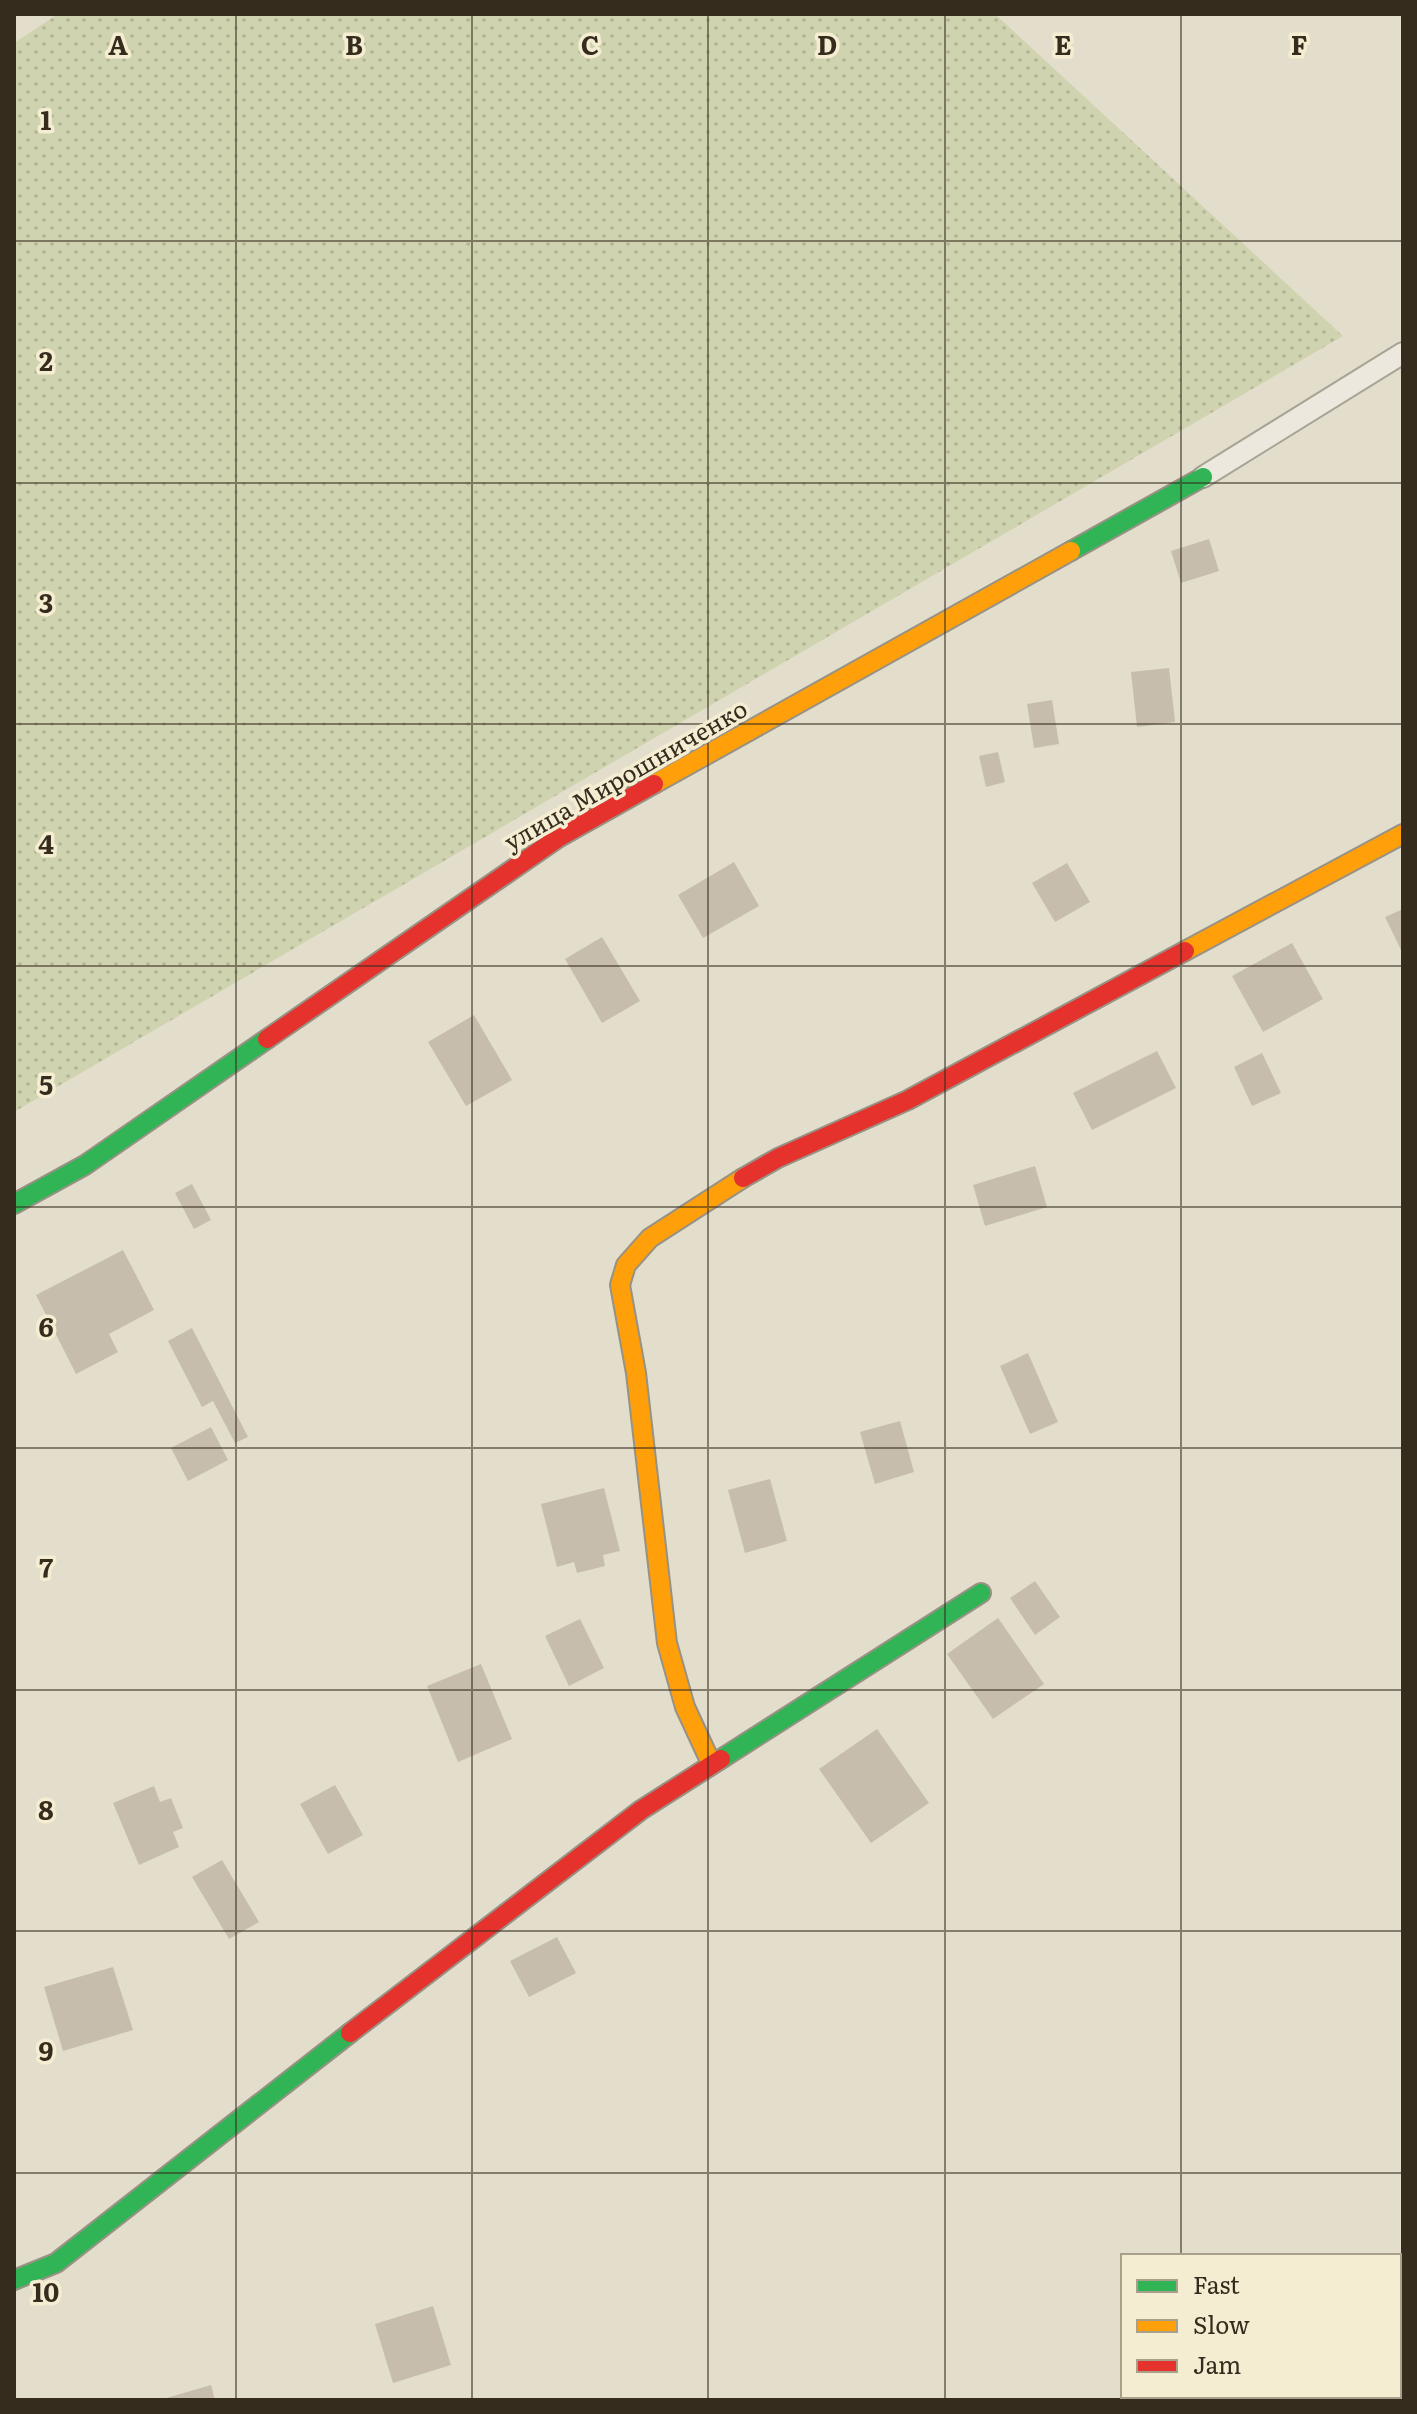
<svg xmlns="http://www.w3.org/2000/svg" width="1417" height="2414" font-family="Literata,serif">
	<defs>
		<pattern id="grass-dots" width="8" height="8" patternUnits="userSpaceOnUse" patternTransform="scale(2)"><rect width="8" height="8" fill="#d0d3af"/><path d="M2 2h.1M6 6h.1" fill="none" stroke="#b3b596" stroke-width="1.8" stroke-linecap="round"/></pattern>
	</defs>
	<rect width="100%" height="100%" fill="#e3decc"/>
	<!-- grass -->
	<polygon fill="url(#grass-dots)" points="58,14 995,14 1343,336 14,1112 14,43"/>
	<!-- building -->
	<g fill="#c6bdad">
		<polygon points="1209,539 1219,571 1181,583 1171,551"/>
		<polygon points="1169,668 1175,722 1137,727 1131,672"/>
		<polygon points="1052,700 1059,744 1034,748 1027,704"/>
		<polygon points="998,752 1005,782 986,787 979,756"/>
		<polygon points="734,862 759,906 703,938 678,895"/>
		<polygon points="1067,863 1090,902 1055,922 1032,883"/>
		<polygon points="1403,909 1403,954 1385,917"/>
		<polygon points="602,937 640,1001 602,1023 565,959"/>
		<polygon points="1292,943 1323,999 1263,1032 1232,976"/>
		<polygon points="474,1015 512,1080 466,1106 428,1042"/>
		<polygon points="1157,1051 1176,1088 1092,1130 1073,1093"/>
		<polygon points="1262,1053 1281,1093 1252,1106 1234,1067"/>
		<polygon points="1035,1166 1047,1207 985,1226 973,1185"/>
		<polygon points="192,1184 211,1220 194,1229 175,1193"/>
		<polygon points="123,1250 154,1310 109,1334 118,1352 76,1374 36,1295"/>
		<polygon points="192,1328 248,1437 235,1443 213,1401 202,1407 168,1341"/>
		<polygon points="1028,1353 1058,1422 1030,1434 1000,1366"/>
		<polygon points="900,1421 914,1472 875,1484 860,1432"/>
		<polygon points="211,1427 228,1460 188,1481 171,1448"/>
		<polygon points="770,1479 787,1541 745,1553 728,1490"/>
		<polygon points="604,1488 620,1551 603,1555 605,1566 577,1573 574,1562 557,1567 541,1504"/>
		<polygon points="1035,1581 1060,1617 1035,1635 1010,1598"/>
		<polygon points="998,1618 1044,1684 993,1719 947,1654"/>
		<polygon points="580,1619 604,1668 569,1686 545,1636"/>
		<polygon points="481,1664 512,1739 458,1762 427,1686"/>
		<polygon points="877,1729 929,1803 871,1843 819,1769"/>
		<polygon points="335,1785 363,1835 328,1854 300,1804"/>
		<polygon points="154,1786 160,1802 171,1798 183,1828 173,1832 179,1847 139,1865 113,1803"/>
		<polygon points="222,1860 259,1922 229,1939 192,1877"/>
		<polygon points="557,1937 576,1973 529,1997 510,1961"/>
		<polygon points="113,1967 133,2030 63,2051 44,1987"/>
		<polygon points="433,2306 451,2365 393,2383 375,2324"/>
		<polygon points="211,2385 215,2400 163,2400 163,2399"/>
	</g>
	<g fill="none" stroke-linecap="round" stroke-linejoin="round">
		<defs>
			<polyline id="lane" points="1203,477 1403,353"/>
			<g id="fast">
				<polyline points="1071,551 1203,477"/>
				<polyline points="14,1204 85,1165 267,1039"/>
				<polyline points="721,1759 981,1593"/>
				<polyline points="14,2280 56,2263 350,2033"/>
			</g>
			<g id="slow">
				<polyline points="654,784 1071,551"/>
				<polyline points="1185,951 1403,834"/>
				<polyline points="711,1763 685,1707 667,1643 636,1373 620,1285 626,1265 650,1238 743,1178"/>
			</g>
			<g id="jam">
				<polyline points="267,1039 558,838 654,784"/>
				<polyline points="743,1178 778,1158 908,1100 1185,951"/>
				<polyline points="350,2033 641,1810 721,1759"/>
			</g>
		</defs>
		<!-- lane casing -->
		<use href="#lane" stroke="#a8a395" stroke-width="24"/>
		<!-- fast casing -->
		<use href="#fast" stroke="#989285" stroke-width="22"/>
		<!-- slow casing -->
		<use href="#slow" stroke="#989285" stroke-width="22"/>
		<!-- jam casing -->
		<use href="#jam" stroke="#989285" stroke-width="22"/>
		<!-- lane -->
		<use href="#lane" stroke="#ece8dd" stroke-width="20"/>
		<!-- fast -->
		<use href="#fast" stroke="#30b455" stroke-width="18"/>
		<!-- slow -->
		<use href="#slow" stroke="#ff9f0a" stroke-width="18"/>
		<!-- jam -->
		<use href="#jam" stroke="#e5322d" stroke-width="18"/>
	</g>
	<!-- grid -->
	<path fill="none" stroke="#362c1e" stroke-width="2" stroke-opacity="0.55" d="M236,14V2400M472,14V2400M708,14V2400M945,14V2400M1181,14V2256M14,241H1403M14,483H1403M14,724H1403M14,966H1403M14,1207H1403M14,1448H1403M14,1690H1403M14,1931H1403M14,2173H1403M1181,2396V2400"/>
	<g text-anchor="middle" stroke-width="7" stroke-linejoin="round" paint-order="stroke">
		<!-- street labels -->
		<g font-size="24" fill="#362c1e" stroke="#f4edd2">
			<text transform="translate(626 776) rotate(-30)" y="8">улица Мирошниченко</text>
		</g>
	</g>
	<g font-size="26" text-anchor="middle" font-weight="bold" fill="#362c1e" stroke="#f4edd2" stroke-width="7" stroke-linejoin="round" paint-order="stroke">
		<text x="118" y="55">A</text>
		<text x="354" y="55">B</text>
		<text x="590" y="55">C</text>
		<text x="827" y="55">D</text>
		<text x="1063" y="55">E</text>
		<text x="1299" y="55">F</text>
		<text x="46" y="130">1</text>
		<text x="46" y="371">2</text>
		<text x="46" y="613">3</text>
		<text x="46" y="854">4</text>
		<text x="46" y="1095">5</text>
		<text x="46" y="1337">6</text>
		<text x="46" y="1578">7</text>
		<text x="46" y="1820">8</text>
		<text x="46" y="2061">9</text>
		<text x="46" y="2302">10</text>
	</g>
	<!-- border -->
	<rect width="1417" height="2414" fill="none" stroke="#362c1e" stroke-width="32"/>
	<!-- legend -->
	<rect x="1121" y="2254" width="280" height="144" fill="#f4edd2" stroke="#a8a08a" stroke-width="2"/>
	<rect x="1137" y="2280" width="40" height="12" fill="#30b455" stroke="#a8a08a" stroke-width="2"/>
	<text x="1193" y="2294" font-size="24" fill="#362c1e">Fast</text>
	<rect x="1137" y="2320" width="40" height="12" fill="#ff9f0a" stroke="#a8a08a" stroke-width="2"/>
	<text x="1193" y="2334" font-size="24" fill="#362c1e">Slow</text>
	<rect x="1137" y="2360" width="40" height="12" fill="#e5322d" stroke="#a8a08a" stroke-width="2"/>
	<text x="1193" y="2374" font-size="24" fill="#362c1e">Jam</text>
</svg>
